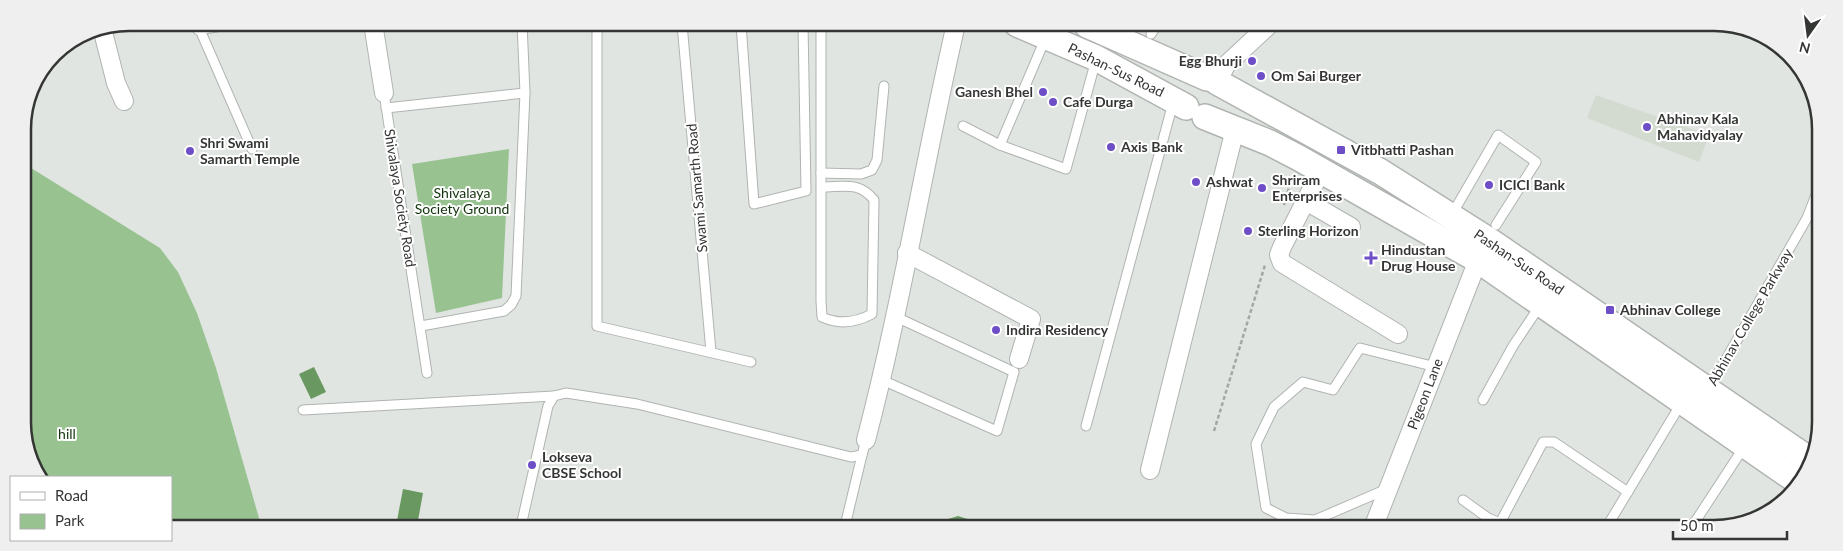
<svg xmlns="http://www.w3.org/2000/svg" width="1843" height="551" font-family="Lato,sans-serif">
	<rect width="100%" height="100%" fill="#e1e5e1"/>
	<!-- built -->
	<polygon fill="#d3dbd1" points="1596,95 1709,135 1699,162 1587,118"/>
	<!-- green -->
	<g fill="#98c390">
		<polygon points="509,149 502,298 436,313 412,164"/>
		<polygon points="23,163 160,248 178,272 197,313 216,368 261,525 171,525 171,477 42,477 24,443"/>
	</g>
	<!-- water -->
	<g fill="#699960">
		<polygon points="314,367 326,392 311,399 299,374"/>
		<polygon points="403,489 423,493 417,526 396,526"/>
		<polygon points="958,516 993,527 922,527"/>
	</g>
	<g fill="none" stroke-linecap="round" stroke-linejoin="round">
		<defs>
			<g id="lane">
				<polyline points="197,23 252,149"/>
				<polyline points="597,24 597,326 751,362"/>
				<polyline points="682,24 711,352"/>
				<polyline points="741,24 754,204 806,191 803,24"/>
				<path d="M821,24V301L822,317C839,325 855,323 872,314L874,200C859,181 844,187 821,187"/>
				<polyline points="198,30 240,23"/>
				<polyline points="1151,34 1157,25"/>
				<polyline points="384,93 427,373"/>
				<polyline points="386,108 525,93"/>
				<polyline points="963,126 1000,145 1066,169 1096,60"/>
				<polyline points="1000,145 1046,37"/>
				<polyline points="821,173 861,174 872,170 877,160 884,86"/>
				<polyline points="1451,216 1498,135 1536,162 1496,225"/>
				<polyline points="421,326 504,311 511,305 516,296 525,93 522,23"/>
				<polyline points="882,380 997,431 1014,372 894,316"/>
				<polyline points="1709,389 1807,218 1818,190"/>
				<polyline points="1483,400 1513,346 1541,304"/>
				<polyline points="303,410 554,396"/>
				<polyline points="1086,426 1173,103"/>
				<polyline points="1387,489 1315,520 1286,518 1266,508 1256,444 1274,407 1303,382 1333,390 1360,348 1436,367"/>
				<polyline points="1463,500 1488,518 1500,523 1543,442 1554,442 1628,492"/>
				<polyline points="521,526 548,406 554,396 566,393 637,404 851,457 862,455 866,440"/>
				<polyline points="845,526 862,455"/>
				<polyline points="1606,528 1682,402"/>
				<polyline points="1691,528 1744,447"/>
			</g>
			<g id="street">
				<polyline points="373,23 384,93"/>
				<polyline points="102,28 116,83 124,101"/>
				<polyline points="1217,82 1226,65 1269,25"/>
				<polyline points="1321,171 1282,247 1279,255 1282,263 1398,334"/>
				<polyline points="1306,201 1351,227"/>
				<polyline points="907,253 1031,319 1019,359"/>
				<path d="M866,440C902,303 924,162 956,24"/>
				<polyline points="1150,470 1235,129"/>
				<polyline points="1373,528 1478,260"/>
			</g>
			<g id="secondary">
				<polyline points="1017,24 1096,58 1186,107"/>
				<polyline points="1087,25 1207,78"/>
				<polyline points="1217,82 1381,172 1490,241 1810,460"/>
				<polyline points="1205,117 1270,143 1299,158 1478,260 1797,481"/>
			</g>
		</defs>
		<!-- lane casing -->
		<use href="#lane" stroke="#b0b4b0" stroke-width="11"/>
		<!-- street casing -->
		<use href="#street" stroke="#b0b4b0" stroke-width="20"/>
		<!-- secondary casing -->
		<use href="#secondary" stroke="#b0b4b0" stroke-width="28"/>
		<!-- path -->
		<g stroke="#a4a8a4" stroke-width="2.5" stroke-dasharray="4 2.5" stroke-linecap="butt">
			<polyline points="1284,205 1292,177"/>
			<polyline points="1214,431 1265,265"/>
		</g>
		<!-- lane -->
		<use href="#lane" stroke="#fff" stroke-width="9"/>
		<!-- street -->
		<use href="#street" stroke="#fff" stroke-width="18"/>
		<!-- secondary -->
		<use href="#secondary" stroke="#fff" stroke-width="25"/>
	</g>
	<!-- markers -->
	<g fill="#6d4ec7" stroke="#fff" stroke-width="2">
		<circle cx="1252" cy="61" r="5"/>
		<circle cx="1261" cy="76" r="5"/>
		<circle cx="1043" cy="92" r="5"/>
		<circle cx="1053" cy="102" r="5"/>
		<circle cx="1647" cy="127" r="5"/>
		<circle cx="1111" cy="147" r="5"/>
		<rect x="1336" y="145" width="10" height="10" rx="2.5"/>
		<circle cx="190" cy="151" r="5"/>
		<circle cx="1196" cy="182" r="5"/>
		<circle cx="1489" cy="185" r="5"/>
		<circle cx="1262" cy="188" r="5"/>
		<circle cx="1248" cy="231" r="5"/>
		<path d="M1368.5 250.5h5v5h5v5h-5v5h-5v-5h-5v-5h5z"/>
		<rect x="1605" y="305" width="10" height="10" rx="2.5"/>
		<circle cx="996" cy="330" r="5"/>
		<circle cx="532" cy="465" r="5"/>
	</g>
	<g text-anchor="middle" stroke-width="4" stroke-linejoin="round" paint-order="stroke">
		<!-- poi labels -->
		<g font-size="14" font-weight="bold" fill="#343634" stroke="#fff" text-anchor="start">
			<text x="1242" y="66" text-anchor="end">Egg Bhurji</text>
			<text x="1271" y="81">Om Sai Burger</text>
			<text x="1033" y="97" text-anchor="end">Ganesh Bhel</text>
			<text x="1063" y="107">Cafe Durga</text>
			<text x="1657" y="124">Abhinav Kala<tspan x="1657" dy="16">Mahavidyalay</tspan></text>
			<text x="200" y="148">Shri Swami<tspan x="200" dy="16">Samarth Temple</tspan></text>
			<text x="1121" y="152">Axis Bank</text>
			<text x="1351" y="155">Vitbhatti Pashan</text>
			<text x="1272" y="185">Shriram<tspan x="1272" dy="16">Enterprises</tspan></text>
			<text x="1206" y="187">Ashwat</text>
			<text x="1499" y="190">ICICI Bank</text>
			<text x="1258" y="236">Sterling Horizon</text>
			<text x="1381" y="255">Hindustan<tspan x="1381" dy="16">Drug House</tspan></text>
			<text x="1620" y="315">Abhinav College</text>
			<text x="1006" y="335">Indira Residency</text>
			<text x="542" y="462">Lokseva<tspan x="542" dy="16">CBSE School</tspan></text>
		</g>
		<!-- street labels -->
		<g font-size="14" fill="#343634" stroke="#fff">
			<text transform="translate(1116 70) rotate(26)" y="5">Pashan-Sus Road</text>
			<text transform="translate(697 188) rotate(-95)" y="5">Swami Samarth Road</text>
			<text transform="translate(400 198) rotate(81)" y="5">Shivalaya Society Road</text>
			<text transform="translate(1519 262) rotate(34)" y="5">Pashan-Sus Road</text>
			<text transform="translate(1750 317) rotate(-60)" y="5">Abhinav College Parkway</text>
			<text transform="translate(1425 394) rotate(-69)" y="5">Pigeon Lane</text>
		</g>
		<!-- park labels -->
		<g font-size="14" fill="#11330b" stroke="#fff">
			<text x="462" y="198">Shivalaya<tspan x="462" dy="16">Society Ground</tspan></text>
			<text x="67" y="439">hill</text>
		</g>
	</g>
	<!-- crop -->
	<path d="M0 0H1843V551H0ZM129 31H1714A98 98 0 0 1 1812 129V422A98 98 0 0 1 1714 520H129A98 98 0 0 1 31 422V129A98 98 0 0 1 129 31Z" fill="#efefef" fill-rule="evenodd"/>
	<path fill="none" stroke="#343634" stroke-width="2.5" d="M129 31H1714A98 98 0 0 1 1812 129V422A98 98 0 0 1 1714 520H129A98 98 0 0 1 31 422V129A98 98 0 0 1 129 31Z"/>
	<!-- legend -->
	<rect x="10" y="476" width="162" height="65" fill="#ffffff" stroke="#aeafae"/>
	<rect x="20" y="492" width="25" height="8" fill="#ffffff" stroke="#aeafae"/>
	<text x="55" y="501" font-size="15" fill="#343634">Road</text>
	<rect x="20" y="514" width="25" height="15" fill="#98c390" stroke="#aeafae"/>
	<text x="55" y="526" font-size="15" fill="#343634">Park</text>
	<!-- north arrow -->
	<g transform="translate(1808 35) rotate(194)" stroke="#ffffff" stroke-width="4" paint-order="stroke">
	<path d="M0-4L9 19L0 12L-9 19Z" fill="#343634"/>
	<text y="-8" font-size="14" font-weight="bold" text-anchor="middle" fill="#343634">N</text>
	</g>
	<!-- scale -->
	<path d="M1673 531v8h114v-8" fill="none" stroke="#343634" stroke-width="2.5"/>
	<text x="1680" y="531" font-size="15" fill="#343634" stroke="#ffffff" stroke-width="4" paint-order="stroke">50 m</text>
</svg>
